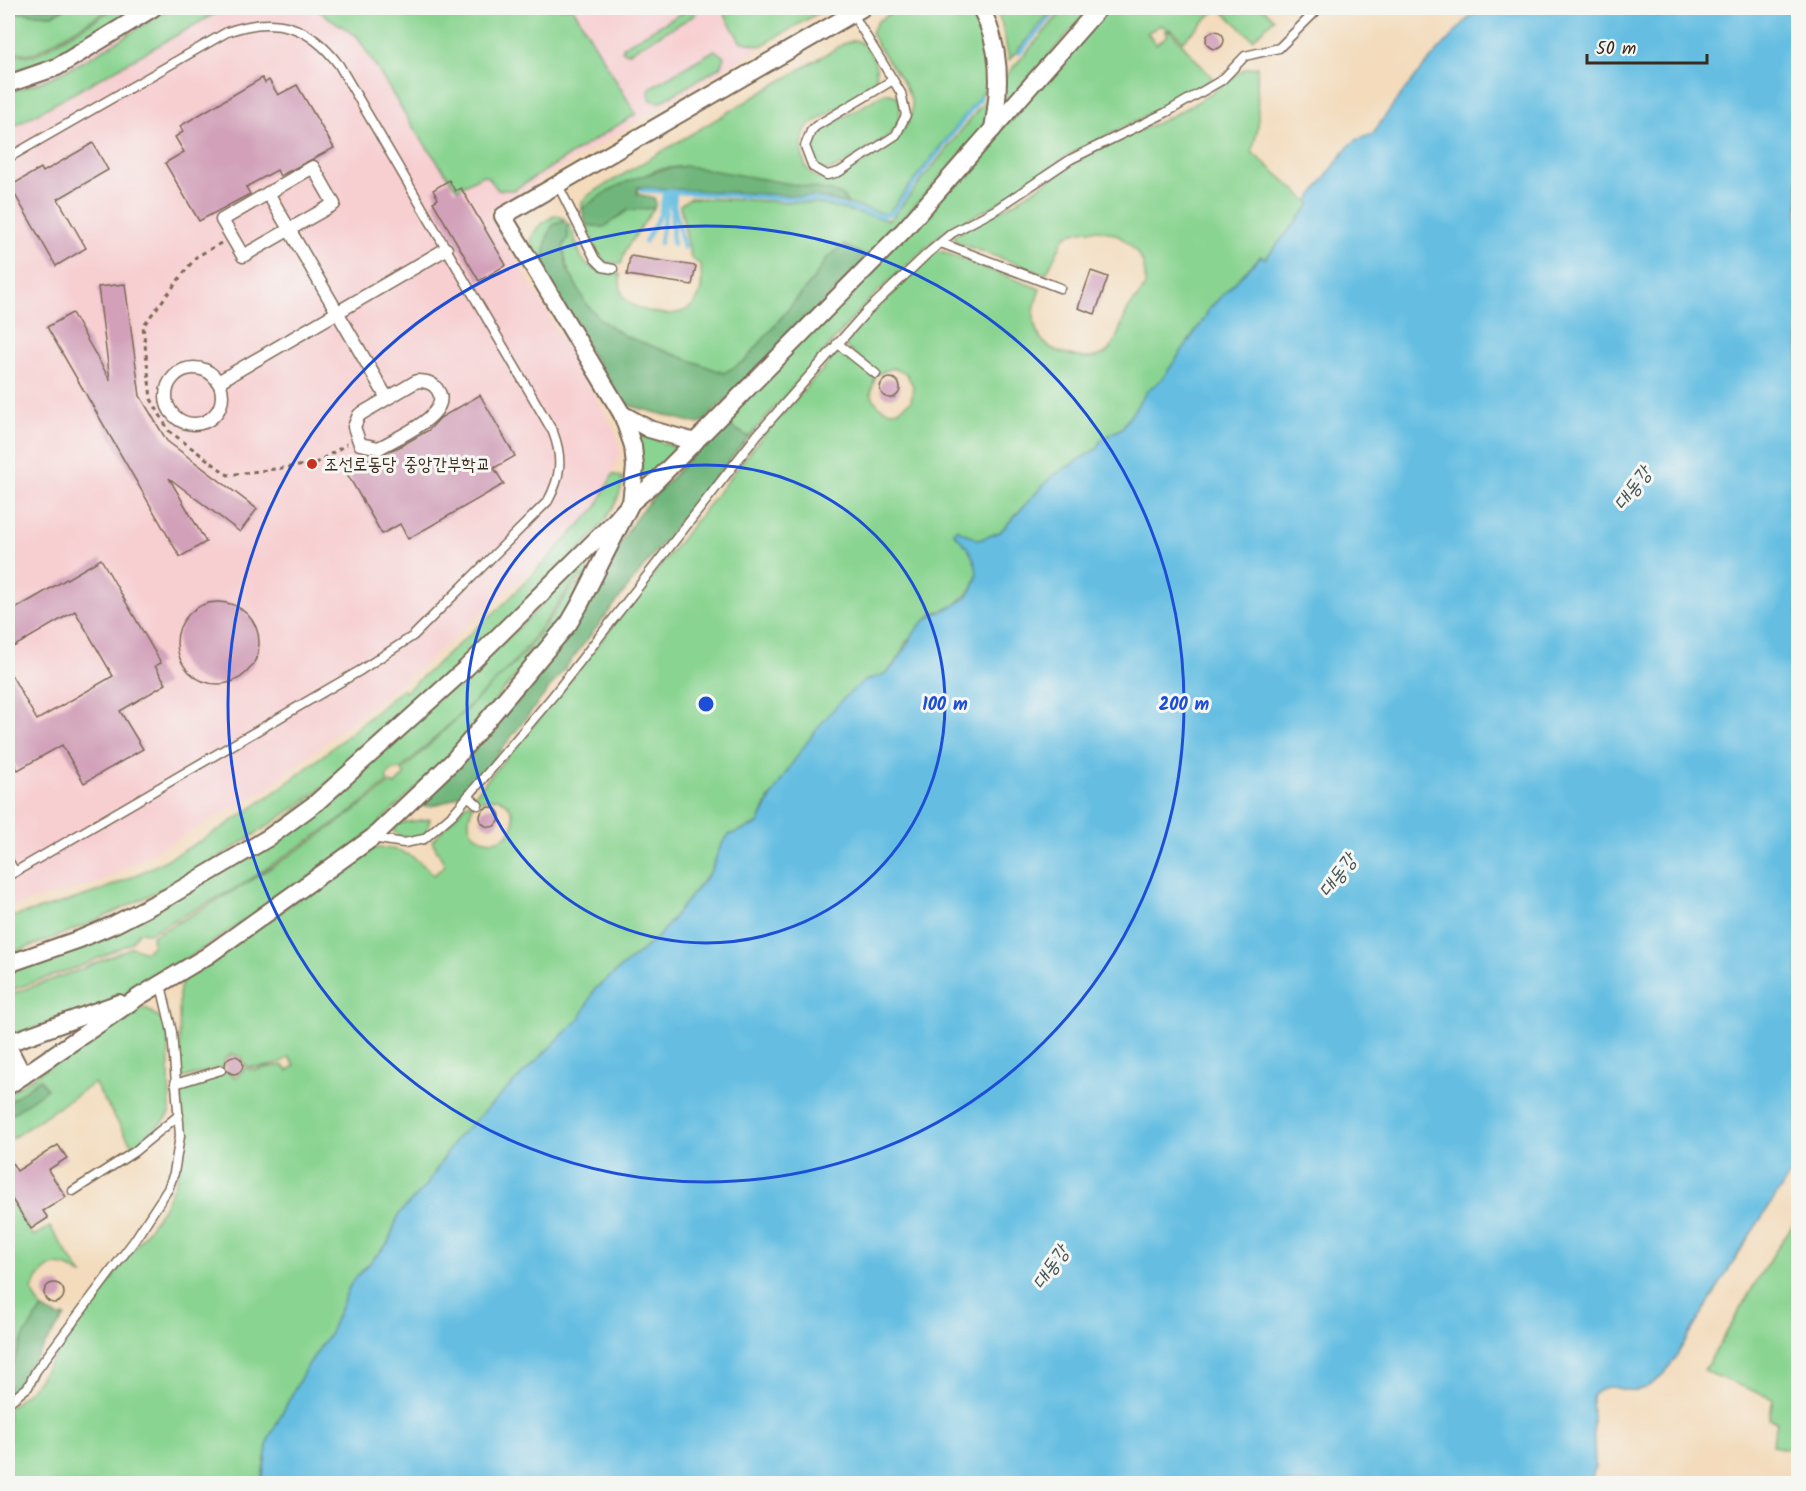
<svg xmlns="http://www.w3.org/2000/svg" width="1806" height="1491" font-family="Kalam,'Poor Story',sans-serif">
	<rect width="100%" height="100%" fill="#f6f6f2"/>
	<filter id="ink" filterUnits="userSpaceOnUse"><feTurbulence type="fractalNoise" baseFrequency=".0167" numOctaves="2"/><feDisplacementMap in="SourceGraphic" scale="12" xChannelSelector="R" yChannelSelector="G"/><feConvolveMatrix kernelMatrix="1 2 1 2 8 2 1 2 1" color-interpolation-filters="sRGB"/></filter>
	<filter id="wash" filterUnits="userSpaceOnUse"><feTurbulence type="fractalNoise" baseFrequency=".008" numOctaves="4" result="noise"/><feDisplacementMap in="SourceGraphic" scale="24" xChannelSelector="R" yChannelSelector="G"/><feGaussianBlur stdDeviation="1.35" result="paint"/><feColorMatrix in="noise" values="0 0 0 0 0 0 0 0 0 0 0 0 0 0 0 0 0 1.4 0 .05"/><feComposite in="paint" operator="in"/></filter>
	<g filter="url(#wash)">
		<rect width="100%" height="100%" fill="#f3dbbc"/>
		<!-- built -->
		<polygon fill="#f7cfd1" points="164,8 736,8 760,48 489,211 617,434 621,453 596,508 553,550 419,669 265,790 101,882 8,907 8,88 57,70"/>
		<!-- green -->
		<g fill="#8ad491" stroke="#627f58" stroke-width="1.5">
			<polygon points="66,8 112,8 33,54 8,52 8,12 52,15"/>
			<polygon points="115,8 139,8 48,59 8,74 8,54 34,56"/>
			<path d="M171,8H225L8,130V92C66,79 120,38 171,8Z"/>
			<polygon points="314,8 573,8 636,114 514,190 498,190 488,177 483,175 457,189 416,132 357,36"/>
			<polygon points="691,8 697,9 695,15 628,53 622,51 624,46"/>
			<polygon points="721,8 827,8 761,46 740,41"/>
			<path d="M900,8H972C986,31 992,56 990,83L888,213H881L848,204L843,196L687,166L659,169L607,192L582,209V202L590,194L845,43L855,40C872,45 880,69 875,84L807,127C797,146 801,182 830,179C844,177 886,148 897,138C905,130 913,117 912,105C909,81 880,56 871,32L878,21Z"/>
			<polygon points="995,8 1054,8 1009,60 1002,24"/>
			<path d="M1065,8H1091L868,258L844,245L826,259L815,277L746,360L724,374L625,336L601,320L586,304L567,268L563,246L568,238L567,226L570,225C585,264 575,266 620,274C620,283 620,295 627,301C646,316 691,323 700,293C703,285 701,273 701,265L691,258L680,205L690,198L816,203L887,220L892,218L991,93Z"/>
			<polygon points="1106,8 1218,8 1183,41 1174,31 1160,25 1147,33 1156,44 1168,35 1165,30 1171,31 1213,79 1166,106 1069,155 995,205 943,232 869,300 749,437 723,422"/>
			<polygon points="1219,8 1263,8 1274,19 1253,39"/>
			<polygon points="715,50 724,57 720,67 661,102 652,101 648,95 651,87"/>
			<path d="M1257,67L1258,127L1252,152L1311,204L1265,259L1261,256L1208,310L1205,318L1163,378L1147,392L1122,428L1101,440L1098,448L1051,477L1000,532L979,540L956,530L954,533L968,547L974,560L978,573L972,589L952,608L933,613L906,642L898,659L885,674L864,682L768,800L758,824L729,835L721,845L711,871L657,938L594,990L582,1017L455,1140L427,1185L399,1214L388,1243L351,1283L330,1333L306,1368L268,1440L262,1477L256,1484H8V1409L32,1388L163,1209C175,1184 185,1161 184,1133C184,1117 180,1102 180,1086L225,1071L236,1077L245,1068L255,1070L282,1065L288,1071L295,1065L289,1057C277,1066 260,1069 246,1066L242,1057L232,1054L224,1060L223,1067L180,1079L179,995L181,983L186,977L370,849C397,844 417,857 434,875L445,865L432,841L469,802L473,806C452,848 520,853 513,815C511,806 505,802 498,798L477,801L473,797L556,698L762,437L841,349L875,378L871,393C876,407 885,413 899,410L911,401L913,386L906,373L892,368L878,374L844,345L870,315L932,255L937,251L944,252L1040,289C1027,322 1034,347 1070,355C1081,358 1091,360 1102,355C1117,348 1121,321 1129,308C1134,300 1142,294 1145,285C1145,282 1145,279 1145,276C1145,263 1138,252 1129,244C1110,227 1087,227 1065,236L1046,274L961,244L956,242L954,235L1014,203L1095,150L1164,120L1201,100L1245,69Z"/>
			<path d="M885,93L897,96C902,107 901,122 893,131C885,140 839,169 829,170C808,170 810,145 817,133Z"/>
			<polygon points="654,208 626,249 621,264 604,262 596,251 586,225 604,227 628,210"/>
			<path d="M556,215L565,219L553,225L547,238L542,272C527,244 525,231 556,215Z"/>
			<polygon points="639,433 676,448 675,452 643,483 636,434"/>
			<path d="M613,474L623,478C620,519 562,566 534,595C496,632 457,667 418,703C382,735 347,769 308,798C217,864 115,919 8,954V918C38,909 70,902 99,891C213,846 311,769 402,689L405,692L507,601L596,508Z"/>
			<polygon points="584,564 588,569 587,579 582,577 569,588 523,652 494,683 401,769 393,770 386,777 388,782 347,815 240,886 150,933 139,932 131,943 81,966 8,991 8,969 219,871 466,677 534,613 576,567"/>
			<path d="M583,581L573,600L546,639L449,756L356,845L199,951L137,989L114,1000L8,1038V995L82,969L132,947L146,952L153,945L152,936C237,892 316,842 391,783L395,785L405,774L402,771L524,654L570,590Z"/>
			<path d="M430,819L426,833C414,841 405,840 394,832V824Z"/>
			<polygon points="146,1008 164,1022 168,1033 170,1111 166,1119 133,1147 94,1083 8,1141 8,1117 46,1088 40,1079 8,1103 8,1094 132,1010"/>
			<path d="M8,1196L33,1236L50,1227L82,1275C78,1274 75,1271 70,1268C51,1259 37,1274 32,1291L42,1309L24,1336L14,1361L8,1368Z"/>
			<polygon points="1798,1217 1798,1451 1772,1446 1777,1422 1769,1419 1773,1399 1704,1371 1760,1275"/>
		</g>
		<!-- forest -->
		<g fill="#6fb67b" stroke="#55704c" stroke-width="1.5">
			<polygon points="8,8 66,8 52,15 8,12"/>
			<path d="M687,166L832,191L843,196L848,204L818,197L638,187L637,194L654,198L656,203L654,208L628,210L604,227L586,225L582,209C612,185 649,170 687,166Z"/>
			<polygon points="564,221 570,225 567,226 568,238 563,246 567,268 586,304 601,320 625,336 724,373 746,360 815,277 826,259 844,245 868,258 703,422 698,424 628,405 619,400 542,272 547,238 553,225"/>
			<path d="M723,422L749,437C653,550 566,670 473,785C459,797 438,808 420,806L419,802L448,777L496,724L546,662L639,513Z"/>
			<polygon points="40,1079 47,1089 8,1117 8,1103"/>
			<polygon points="42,1309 59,1317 65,1316 30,1366 31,1376 8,1398 8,1368 14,1361 24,1336"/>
		</g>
		<!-- water -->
		<path fill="#65bee2" stroke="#507480" stroke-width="1.5" d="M1478,8H1798V1163L1748,1238L1669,1368C1660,1377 1651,1388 1638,1390C1617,1393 1611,1378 1592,1396L1595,1465L1591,1483H256L263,1476L268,1440L306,1368L330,1333L351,1283L388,1243L399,1214L427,1185L455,1140L581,1017L594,990L657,938L711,871L721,845L729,835L758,824C775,784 827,707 863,682C870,678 878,678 884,674C902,663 907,637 922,623C937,608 962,609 973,588C984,566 969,548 954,533L956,529L979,540L1000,532L1051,477L1098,448L1101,440L1122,428L1147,391L1163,378L1205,318L1208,310L1261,256L1265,259L1311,204L1308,201L1348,147L1356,140L1373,134C1403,87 1440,48 1478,8Z"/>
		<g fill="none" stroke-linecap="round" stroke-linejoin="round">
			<!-- stream -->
			<g stroke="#65bee2" stroke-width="4.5">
				<polyline points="1019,53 1059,8"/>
				<polyline points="641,190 817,200 881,216 892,213 981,97"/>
				<polyline points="675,192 674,205 684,248"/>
				<polyline points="671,196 673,244"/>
				<polyline points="645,242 660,215 665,191"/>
				<polyline points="660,243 669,191"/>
			</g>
		</g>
		<g id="blocks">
			<!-- building -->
			<g fill="#d2a1b9">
				<circle cx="1215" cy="40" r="9"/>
				<polygon points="262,78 265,83 269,80 278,95 297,85 334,148 280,176 277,170 246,187 250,194 199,221 165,163 184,152 175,137 183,132 180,126"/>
				<polygon points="93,143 108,170 58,199 86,248 56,266 10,186 41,168 43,172"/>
				<polygon points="449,180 455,191 461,188 506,265 479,281 433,202 438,199 433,190"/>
				<polygon points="630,256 696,266 692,285 627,275"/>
				<polygon points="1091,271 1108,277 1095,314 1078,308"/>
				<polygon points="125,284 140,396 167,441 257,509 240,532 169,478 206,542 180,557 47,327 72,313 110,380 98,287"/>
				<circle cx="890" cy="388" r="10"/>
				<polygon points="480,395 515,456 494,468 504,484 408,539 400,524 382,534 346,472 375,456 399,447 429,430 440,418"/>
				<polygon points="101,559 161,663 155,666 166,684 120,711 143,749 84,783 62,745 18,770 8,752 8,669 37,720 113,676 75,611 8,650 8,613"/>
				<circle cx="218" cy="643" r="41"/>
				<circle cx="490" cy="817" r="10"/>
				<circle cx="234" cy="1065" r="9"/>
				<polygon points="58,1145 67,1158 48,1170 66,1197 43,1211 48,1218 31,1229 8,1193 8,1156 17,1171"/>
				<circle cx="54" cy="1293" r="10"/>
			</g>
		</g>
	</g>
	<g filter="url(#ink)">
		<use href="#blocks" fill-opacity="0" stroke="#7b6855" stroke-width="1.5"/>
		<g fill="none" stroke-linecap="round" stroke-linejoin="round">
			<defs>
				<g id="service">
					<polyline points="852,13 901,93 906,115 896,135 839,172 827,175 813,167 805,146 811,131 816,126 893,80"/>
					<path d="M8,158L227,32C275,15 309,25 339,65L553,432C563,458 561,477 548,501L413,636L361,670L8,876"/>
					<polyline points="558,185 595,259 603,267 613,269"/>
					<polyline points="941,243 1060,288"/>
					<polyline points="837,343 876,374"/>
					<polyline points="468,796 478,805"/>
					<polyline points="372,838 404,843 424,839 453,814 553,696 758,434 866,312 927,254 952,233 995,210 1071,159 1167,112 1222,80 1245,56 1279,48 1319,8"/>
					<polyline points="8,860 15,872"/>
					<polyline points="175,1084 221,1070"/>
					<polyline points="73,1191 134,1152 179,1115"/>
					<polyline points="8,1403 28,1387 36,1371 134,1241 168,1189 174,1173 180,1136 172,1032 161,985"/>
				</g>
				<g id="pedestrian">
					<polygon points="313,167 334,204 243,256 222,220"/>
					<polyline points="268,193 387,398"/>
					<circle cx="194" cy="396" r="28"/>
					<path d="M417,381C425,381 432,382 437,389C455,414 396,438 379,448L360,444L354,427L359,415Z"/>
					<polyline points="218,382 446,249"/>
				</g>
				<g id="minor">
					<path d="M981,8C1001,48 1001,85 993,129"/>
					<polyline points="8,84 57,67 153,8"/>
					<polyline points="622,414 649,429 695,442"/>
					<polyline points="8,964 80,939 115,924 168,897 268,838 316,803 464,670 615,521 631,503 635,467 633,446 622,414 503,216 862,8"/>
					<polyline points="8,1043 119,1003"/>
					<polyline points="8,1047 23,1076"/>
					<polyline points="8,1086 140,996 207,956 372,838 453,761 569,623 580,604 631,503 653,484 904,230 1099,8"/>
				</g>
			</defs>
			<!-- service casing -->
			<use href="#service" stroke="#7b6855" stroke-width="11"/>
			<!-- pedestrian casing -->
			<use href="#pedestrian" stroke="#7b6855" stroke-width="15"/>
			<!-- minor casing -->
			<use href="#minor" stroke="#7b6855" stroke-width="20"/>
			<!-- path -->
			<polyline stroke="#7b6855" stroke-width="3" stroke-dasharray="4.5 4.5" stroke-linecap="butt" points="221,243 196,257 143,326 151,399 169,431 228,475 314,464 347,444"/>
			<!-- service -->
			<use href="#service" stroke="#fff" stroke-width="8"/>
			<!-- pedestrian -->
			<use href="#pedestrian" stroke="#fff" stroke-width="12"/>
			<!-- minor -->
			<use href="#minor" stroke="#fff" stroke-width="16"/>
		</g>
	</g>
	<!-- distance rings -->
	<g fill="none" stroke="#1d4ed8" stroke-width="3">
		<circle cx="706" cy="704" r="239"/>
		<circle cx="706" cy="704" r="478"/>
	</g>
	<!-- markers -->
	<circle fill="#c8321e" stroke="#f6f6f2" stroke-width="2" cx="312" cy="464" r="6"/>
	<g text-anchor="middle" stroke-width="6" stroke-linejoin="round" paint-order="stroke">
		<!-- poi labels -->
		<g font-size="18" fill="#3b2a1e" stroke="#f6f6f2" text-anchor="start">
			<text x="324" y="470">조선로동당 중앙간부학교</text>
		</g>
		<!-- water labels -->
		<g font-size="20" font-style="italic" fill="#485659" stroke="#f6f6f2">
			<text transform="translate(1632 488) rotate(-53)" y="7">대동강</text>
			<text transform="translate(1337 875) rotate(-53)" y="7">대동강</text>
			<text transform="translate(1050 1267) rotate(-55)" y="7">대동강</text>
		</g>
	</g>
	<circle cx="706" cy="704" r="9" fill="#1d4ed8" stroke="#f6f6f2" stroke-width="3"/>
	<g font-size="18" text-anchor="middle" font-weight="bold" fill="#1d4ed8" stroke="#f6f6f2" stroke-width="6" stroke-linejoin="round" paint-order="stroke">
		<text x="945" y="710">100 m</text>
		<text x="1184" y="710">200 m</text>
	</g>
	<!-- margin -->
	<rect width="1806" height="1491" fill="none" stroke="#f6f6f2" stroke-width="30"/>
	<!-- scale -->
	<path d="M1587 54v9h120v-9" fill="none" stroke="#3b2a1e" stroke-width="3"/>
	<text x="1596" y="54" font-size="18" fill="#3b2a1e" stroke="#f6f6f2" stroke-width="4.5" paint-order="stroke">50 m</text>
</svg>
